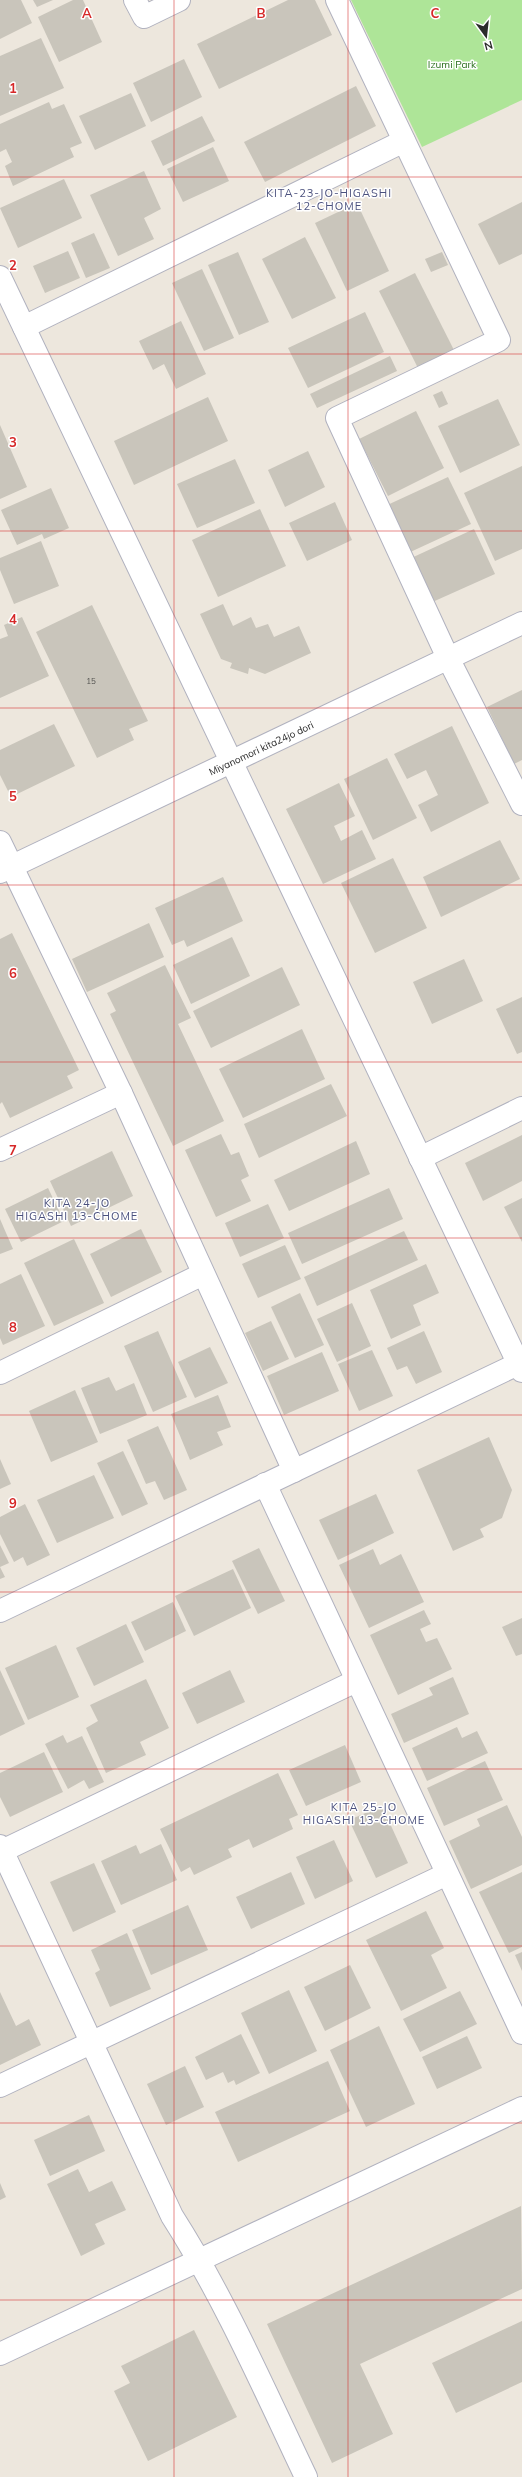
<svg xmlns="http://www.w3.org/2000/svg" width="522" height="2477" font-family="Mulish,sans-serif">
	<rect width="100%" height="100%" fill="#ede7dd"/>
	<!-- green -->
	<polygon fill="#aee598" points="351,0 522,0 522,100 422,147"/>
	<!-- building -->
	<g fill="#c9c5bb">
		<polygon points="0,0 21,0 32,23 0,39"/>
		<polygon points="33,0 53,0 37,7"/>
		<polygon points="73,0 83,0 102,42 59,62 38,17"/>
		<polygon points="288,0 315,0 332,35 219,89 197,44"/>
		<polygon points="41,38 64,88 0,116 0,56"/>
		<polygon points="184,59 202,97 151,122 133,83"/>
		<polygon points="356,86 376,126 265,182 244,142"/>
		<polygon points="131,93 146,126 95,150 79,116"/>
		<polygon points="49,102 52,109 64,104 82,143 70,148 74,157 13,186 5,166 12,162 6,149 0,152 0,124"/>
		<polygon points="202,116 215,141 163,166 151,141"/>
		<polygon points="213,147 229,181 183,202 167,169"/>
		<polygon points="144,171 161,209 144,218 154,239 118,256 90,195"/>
		<polygon points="64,179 82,218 18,248 0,208"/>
		<polygon points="522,202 522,254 499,265 478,224"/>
		<polygon points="357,203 389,271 347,291 315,223"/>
		<polygon points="94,233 110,268 86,278 71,243"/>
		<polygon points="305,237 336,298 292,319 262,259"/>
		<polygon points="68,251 80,278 45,293 33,266"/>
		<polygon points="238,252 269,322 239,335 208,265"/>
		<polygon points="442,252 448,265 431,272 425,259"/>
		<polygon points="202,269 234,338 204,351 172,283"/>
		<polygon points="415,273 456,354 420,372 379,291"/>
		<polygon points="365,312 384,352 308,388 288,348"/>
		<polygon points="181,321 206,374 176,389 164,364 153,370 139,341"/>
		<polygon points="390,356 397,371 317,408 310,394"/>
		<polygon points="442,391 448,404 439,408 433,395"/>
		<polygon points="208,397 228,441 134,485 114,441"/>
		<polygon points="498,399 520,445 460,473 438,426"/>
		<polygon points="416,411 444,468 388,496 359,439"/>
		<polygon points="0,425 27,487 0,499"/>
		<polygon points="308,451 325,487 285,507 268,470"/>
		<polygon points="235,459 255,503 197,528 177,484"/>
		<polygon points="522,466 522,549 495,561 464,493"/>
		<polygon points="448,477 471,524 406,554 383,507"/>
		<polygon points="51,488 69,528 44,539 42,534 17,545 1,510"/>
		<polygon points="335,502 352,540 307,561 289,523"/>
		<polygon points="260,509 286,566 218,597 192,540"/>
		<polygon points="474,529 495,574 428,604 407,560"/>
		<polygon points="41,541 59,586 14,604 0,570 0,558"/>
		<polygon points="223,604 233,626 251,617 256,628 268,624 274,637 299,626 311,653 265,674 249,668 248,674 230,668 232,663 221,659 200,614"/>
		<polygon points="92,605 148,721 129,729 134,740 97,758 36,632"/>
		<polygon points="22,617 49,676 0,698 0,639 8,636 4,625"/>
		<polygon points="522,690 522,760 514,764 487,707"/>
		<polygon points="54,724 75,766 11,797 0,775 0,750"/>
		<polygon points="452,726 489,803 431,832 418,805 438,795 426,770 407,779 394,754"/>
		<polygon points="387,758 417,818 373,840 344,779"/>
		<polygon points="339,783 355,816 334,826 341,841 362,830 376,859 323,884 286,809"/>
		<polygon points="500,840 520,879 441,917 423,877"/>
		<polygon points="393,858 427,928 375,953 341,883"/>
		<polygon points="223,877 243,921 187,947 184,940 172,945 155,908"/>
		<polygon points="149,923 164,957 87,992 72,959"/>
		<polygon points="12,933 79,1070 67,1076 73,1088 10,1118 2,1102 0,1104 0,939"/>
		<polygon points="232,937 250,976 191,1004 173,965"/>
		<polygon points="464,959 483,1001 432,1024 413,982"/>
		<polygon points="165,965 191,1018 178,1024 224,1121 173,1146 110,1014 116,1011 107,993"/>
		<polygon points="282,967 300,1005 211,1048 193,1011"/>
		<polygon points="522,997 522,1052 517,1054 496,1009"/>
		<polygon points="302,1029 325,1079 243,1118 219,1069"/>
		<polygon points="331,1084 347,1116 259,1158 244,1124"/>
		<polygon points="221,1134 231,1155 239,1152 249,1176 241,1180 251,1201 216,1217 185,1150"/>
		<polygon points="522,1135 522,1181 483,1201 465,1163"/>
		<polygon points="356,1141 370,1174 289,1211 274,1180"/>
		<polygon points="112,1151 133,1196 71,1226 50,1181"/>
		<polygon points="48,1188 64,1221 21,1242 5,1209"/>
		<polygon points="389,1188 403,1219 302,1264 288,1233"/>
		<polygon points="522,1198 522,1242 504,1207"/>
		<polygon points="268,1204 284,1238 240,1257 225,1223"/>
		<polygon points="0,1219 13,1249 0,1254"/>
		<polygon points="141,1229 162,1272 111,1297 90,1254"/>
		<polygon points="404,1231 418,1260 317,1306 304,1277"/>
		<polygon points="74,1239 104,1303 54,1326 24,1263"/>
		<polygon points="285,1245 301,1279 258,1298 242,1264"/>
		<polygon points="426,1264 439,1293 413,1305 421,1325 391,1339 370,1290"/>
		<polygon points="21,1274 45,1326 3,1345 0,1338 0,1284"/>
		<polygon points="300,1293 324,1345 295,1358 271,1307"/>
		<polygon points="352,1303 371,1346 337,1362 317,1319"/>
		<polygon points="271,1321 289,1359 263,1371 245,1333"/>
		<polygon points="158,1331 187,1397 153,1412 124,1346"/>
		<polygon points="424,1331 442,1372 416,1384 407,1366 397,1370 387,1348"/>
		<polygon points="210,1347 228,1383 195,1398 178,1362"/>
		<polygon points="372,1350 393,1396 359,1411 338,1364"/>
		<polygon points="322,1352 339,1391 284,1415 267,1376"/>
		<polygon points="109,1377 116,1391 134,1383 147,1415 100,1434 81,1388"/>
		<polygon points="75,1390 98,1442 51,1462 29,1411"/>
		<polygon points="218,1395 231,1427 217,1432 223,1445 190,1460 171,1414"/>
		<polygon points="158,1426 187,1490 164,1500 155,1481 146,1484 127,1440"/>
		<polygon points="489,1437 512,1490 502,1518 480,1529 484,1537 453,1551 417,1470"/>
		<polygon points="123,1451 148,1504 122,1516 97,1463"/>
		<polygon points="0,1459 11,1484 0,1489"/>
		<polygon points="94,1475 114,1518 57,1543 37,1500"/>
		<polygon points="376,1494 394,1533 338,1560 319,1520"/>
		<polygon points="25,1504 50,1555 27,1566 23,1557 14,1562 0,1534 0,1517"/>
		<polygon points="0,1545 9,1563 0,1567 5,1577 0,1579"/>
		<polygon points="259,1548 285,1601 258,1614 232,1561"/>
		<polygon points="373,1549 380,1565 401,1554 424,1602 369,1628 339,1565"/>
		<polygon points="233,1569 251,1608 194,1636 175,1596"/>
		<polygon points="173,1602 186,1631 145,1651 131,1622"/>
		<polygon points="424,1610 431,1624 420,1629 426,1642 437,1638 452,1669 398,1695 370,1635"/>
		<polygon points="522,1618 522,1654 516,1656 502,1627"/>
		<polygon points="126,1624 144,1662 94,1686 76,1648"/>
		<polygon points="56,1645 79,1697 28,1720 5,1668"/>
		<polygon points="0,1670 25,1724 0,1736"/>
		<polygon points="230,1670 245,1702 197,1724 182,1693"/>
		<polygon points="453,1677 469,1714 404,1743 391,1714 433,1695 429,1688"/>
		<polygon points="146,1679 169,1728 140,1742 146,1755 106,1773 86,1728 98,1721 90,1705"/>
		<polygon points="457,1727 462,1738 477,1731 488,1753 427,1781 412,1748"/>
		<polygon points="63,1735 67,1743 82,1736 104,1782 89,1789 84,1780 68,1789 45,1744"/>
		<polygon points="345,1745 361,1782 306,1806 289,1770"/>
		<polygon points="44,1752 63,1792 10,1817 0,1797 0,1773"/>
		<polygon points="485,1761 503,1800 444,1826 427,1788"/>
		<polygon points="278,1773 298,1815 289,1819 293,1829 253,1848 249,1839 228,1849 232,1857 194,1875 190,1867 181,1872 160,1829"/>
		<polygon points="507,1805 522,1837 522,1865 471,1889 449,1841 480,1826 477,1819"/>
		<polygon points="382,1806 408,1863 376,1878 349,1820"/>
		<polygon points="334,1840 353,1881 315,1899 296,1857"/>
		<polygon points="161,1844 177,1880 121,1905 101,1861 136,1845 140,1854"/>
		<polygon points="94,1863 116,1912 73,1932 50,1882"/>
		<polygon points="291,1872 305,1904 251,1929 236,1897"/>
		<polygon points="522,1872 522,1947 509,1953 479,1892"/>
		<polygon points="188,1905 208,1950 151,1975 132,1930"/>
		<polygon points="426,1911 444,1948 431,1955 447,1988 401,2011 366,1940"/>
		<polygon points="127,1933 151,1989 110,2007 95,1973 100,1970 91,1950"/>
		<polygon points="522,1952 522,1971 515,1955"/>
		<polygon points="350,1965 371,2008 325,2031 304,1987"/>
		<polygon points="289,1990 317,2051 269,2074 241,2013"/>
		<polygon points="460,1991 477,2024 420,2052 403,2019"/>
		<polygon points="0,1992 16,2026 29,2019 41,2045 0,2065"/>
		<polygon points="379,2026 415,2104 366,2127 330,2050"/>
		<polygon points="241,2034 260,2073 236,2085 234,2080 228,2083 223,2072 206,2080 195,2057"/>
		<polygon points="467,2036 482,2068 437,2089 422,2057"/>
		<polygon points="328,2061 350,2111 238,2162 215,2112"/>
		<polygon points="185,2066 204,2107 166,2125 147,2084"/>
		<polygon points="89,2115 105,2151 50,2176 34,2140"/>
		<polygon points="78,2169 89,2192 112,2181 126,2210 95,2224 105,2244 81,2256 47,2184"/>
		<polygon points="0,2183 6,2197 0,2200"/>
		<polygon points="521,2206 522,2289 360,2364 393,2434 332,2463 267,2324"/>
		<polygon points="522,2321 522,2382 456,2413 432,2363"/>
		<polygon points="194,2330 237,2417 148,2461 114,2391 130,2383 121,2366"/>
	</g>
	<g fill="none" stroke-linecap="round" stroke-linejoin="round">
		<defs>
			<g id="minor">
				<polyline points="135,0 144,17 179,0"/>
				<polyline points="337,0 499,340 337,418 448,658 522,804"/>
				<polyline points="0,277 522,1371"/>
				<polyline points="24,327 404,141"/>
				<polyline points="0,842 121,1093 294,1471"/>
				<polyline points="0,872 522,623"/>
				<polyline points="0,1150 121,1093"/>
				<polyline points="420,1158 522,1108"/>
				<polyline points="0,1373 203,1274"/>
				<polyline points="265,1484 522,2033"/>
				<polyline points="0,1611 522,1362"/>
				<path d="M0,1846L172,2216C225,2299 264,2389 306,2477"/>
				<polyline points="0,1852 356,1681"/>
				<polyline points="0,2086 447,1874"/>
				<polyline points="0,2354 522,2108"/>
			</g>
		</defs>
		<!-- minor casing -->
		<use href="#minor" stroke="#b1b2bf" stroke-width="24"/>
		<!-- minor -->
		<use href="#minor" stroke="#fff" stroke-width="22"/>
	</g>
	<!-- grid -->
	<path fill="none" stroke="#d62828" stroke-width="1" stroke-opacity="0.55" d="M174,0V2477M348,0V2477M0,177H522M0,354H522M0,531H522M0,708H522M0,885H522M0,1062H522M0,1238H522M0,1415H522M0,1592H522M0,1769H522M0,1946H522M0,2123H522M0,2300H522"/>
	<g text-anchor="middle" stroke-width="3" stroke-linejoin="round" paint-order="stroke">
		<!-- number labels -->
		<g font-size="8" fill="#52524f">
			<text x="91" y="684">15</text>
		</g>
		<!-- park labels -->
		<g font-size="10" fill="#256b18" stroke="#fff">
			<text x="452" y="68">Izumi Park</text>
		</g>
		<!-- street labels -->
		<g font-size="10" fill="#2b2b2b" stroke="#fff">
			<text transform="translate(261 748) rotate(-25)" y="4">Miyanomori kita24jo dori</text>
		</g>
		<!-- neighbourhood labels -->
		<g font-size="11" letter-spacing="1" fill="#4a507d" stroke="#fff">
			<text x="329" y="197">KITA-23-JO-HIGASHI<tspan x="329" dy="13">12-CHOME</tspan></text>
			<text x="77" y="1207">KITA 24-JO<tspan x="77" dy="13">HIGASHI 13-CHOME</tspan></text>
			<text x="364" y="1811">KITA 25-JO<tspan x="364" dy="13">HIGASHI 13-CHOME</tspan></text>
		</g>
	</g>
	<g font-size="13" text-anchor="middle" font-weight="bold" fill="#d62828" stroke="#fff" stroke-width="3" stroke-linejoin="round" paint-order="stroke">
		<text x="87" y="18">A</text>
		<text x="261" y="18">B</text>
		<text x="435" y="18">C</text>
		<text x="13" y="93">1</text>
		<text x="13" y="270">2</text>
		<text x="13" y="447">3</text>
		<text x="13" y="624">4</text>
		<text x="13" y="801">5</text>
		<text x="13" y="978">6</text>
		<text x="13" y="1155">7</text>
		<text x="13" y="1332">8</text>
		<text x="13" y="1508">9</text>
	</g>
	<!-- north arrow -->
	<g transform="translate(486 36) rotate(165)" stroke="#ffffff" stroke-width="3" paint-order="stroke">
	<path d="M0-3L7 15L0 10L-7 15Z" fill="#2b2b2b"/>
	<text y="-6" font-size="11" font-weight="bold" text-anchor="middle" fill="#2b2b2b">N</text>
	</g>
</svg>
